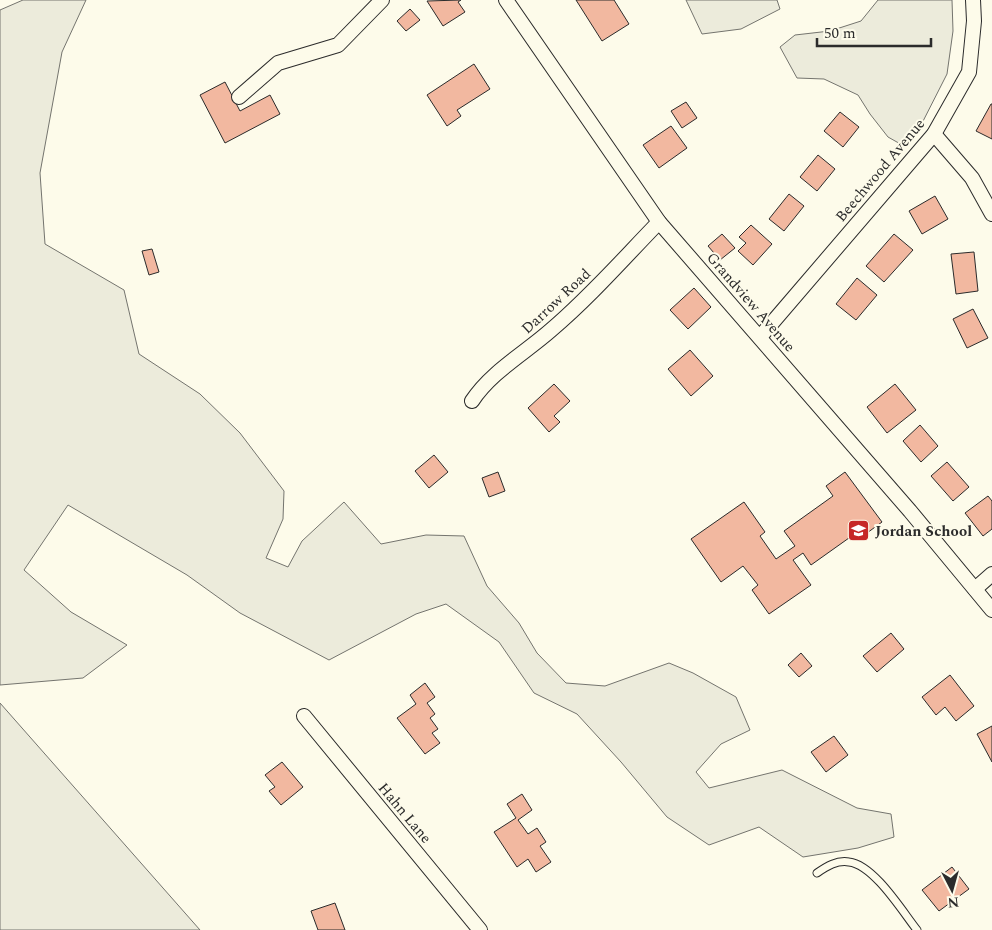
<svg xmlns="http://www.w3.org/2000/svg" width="992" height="930" font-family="Spectral,serif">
	<rect width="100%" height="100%" fill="#fdfbea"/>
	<!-- green -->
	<g fill="#ecebdb" stroke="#74746e">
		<polygon points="23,0 86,0 62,52 40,173 45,244 124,290 139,354 200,394 240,433 284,491 283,519 266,558 288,567 302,541 344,502 381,544 426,535 464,536 487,586 519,623 537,653 566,683 605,686 669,663 693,673 736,697 750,730 721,744 696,772 709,788 782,770 857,808 891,814 894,837 858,848 803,857 759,827 709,845 667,817 621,762 577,714 534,693 499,642 446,604 416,614 329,660 240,613 187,575 68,505 24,570 71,612 127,645 83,678 0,685 0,10"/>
		<polygon points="686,0 777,0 780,9 741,29 702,34"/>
		<polygon points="878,0 952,0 953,31 947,74 917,133 904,146 888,137 870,114 858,95 824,79 797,78 780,47 795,35 830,31 861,21"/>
		<polygon points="0,703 200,930 0,930"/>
	</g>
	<!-- building -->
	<g fill="#f2b8a0" stroke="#2b2b2b">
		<polygon points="461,0 458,2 465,12 443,26 427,1"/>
		<polygon points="576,0 614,0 629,24 602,41"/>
		<polygon points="410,9 420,20 406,31 397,21"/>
		<polygon points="474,64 490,89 457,110 461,116 447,126 427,95"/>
		<polygon points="225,82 240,111 270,95 280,114 225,143 200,95"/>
		<polygon points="686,102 697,118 682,128 671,111"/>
		<polygon points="991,104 992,104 992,139 976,131"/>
		<polygon points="840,112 859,127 843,147 824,131"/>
		<polygon points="671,126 687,148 659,168 643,145"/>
		<polygon points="818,155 835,169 817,191 800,177"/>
		<polygon points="789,194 804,206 784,231 769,219"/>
		<polygon points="935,196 948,219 922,234 909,211"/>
		<polygon points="751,225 772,244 753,265 738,251 746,243 739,237"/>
		<polygon points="722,234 735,248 720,260 708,246"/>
		<polygon points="894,234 913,250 884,282 866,266"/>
		<polygon points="152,249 159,272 149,275 142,251"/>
		<polygon points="974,252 978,291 956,294 951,254"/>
		<polygon points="857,278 877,295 856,320 836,304"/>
		<polygon points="694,288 711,307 688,329 670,310"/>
		<polygon points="973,309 988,338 967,348 953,319"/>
		<polygon points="690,350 713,376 691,396 668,369"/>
		<polygon points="554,384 570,401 554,416 560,422 549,432 528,408"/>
		<polygon points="895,384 916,410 887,433 867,407"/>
		<polygon points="920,425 938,446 921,462 903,441"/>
		<polygon points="434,455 448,472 429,488 415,471"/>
		<polygon points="947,462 969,487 953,501 931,476"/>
		<polygon points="498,472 505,491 489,497 482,478"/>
		<polygon points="845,472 882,522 867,533 863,528 811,565 803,553 793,560 811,585 769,614 752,590 758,585 743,566 721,582 691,539 744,502 765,532 760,536 776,559 795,546 784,531 833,496 826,486"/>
		<polygon points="988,496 992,501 992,529 983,536 965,513"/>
		<polygon points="891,633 904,649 877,672 863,656"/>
		<polygon points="801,653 812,666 799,677 788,665"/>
		<polygon points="950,675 974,706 956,721 945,707 936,715 922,697"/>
		<polygon points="425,683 435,697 427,703 435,714 430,718 438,729 432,733 440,743 425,754 397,718 416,704 410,695"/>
		<polygon points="992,726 992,762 977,734"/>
		<polygon points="834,736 848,755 826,772 811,752"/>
		<polygon points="282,762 303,787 281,805 269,791 275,787 265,775"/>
		<polygon points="522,794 532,810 518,820 528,834 537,828 546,842 540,846 551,862 536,872 528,859 517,867 494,832 516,818 507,804"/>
		<polygon points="952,867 969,889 939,911 922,890"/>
		<polygon points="335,903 345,930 318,930 311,911"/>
	</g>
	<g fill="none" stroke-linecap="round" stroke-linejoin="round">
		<defs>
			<path id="lane" d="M817,873C827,866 837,860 849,862C874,865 902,911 917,930"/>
			<g id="street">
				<polyline points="506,0 659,222 910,511 992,610"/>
				<polyline points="239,97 278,63 338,45 382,0"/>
				<polyline points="934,134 972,178 992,214"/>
				<polyline points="760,337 934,134 969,72 974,21 973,0"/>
				<path d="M472,401C491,372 525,353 551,330C590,297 624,258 659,222"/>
				<polyline points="975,589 992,574"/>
				<polyline points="304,716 480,930"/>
			</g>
		</defs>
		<!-- lane casing -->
		<use href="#lane" stroke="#2b2b2b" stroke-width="9"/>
		<!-- street casing -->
		<use href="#street" stroke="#2b2b2b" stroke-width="16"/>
		<!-- lane -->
		<use href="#lane" stroke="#fdfbea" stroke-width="7"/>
		<!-- street -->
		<use href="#street" stroke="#fdfbea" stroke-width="14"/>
	</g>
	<!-- icons -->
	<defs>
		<symbol id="school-square" viewBox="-11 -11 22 22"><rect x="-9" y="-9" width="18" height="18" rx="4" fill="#c62828" stroke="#fdfbea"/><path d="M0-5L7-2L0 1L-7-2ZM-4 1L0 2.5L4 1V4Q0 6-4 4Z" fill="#fff"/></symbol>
	</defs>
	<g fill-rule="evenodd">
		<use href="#school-square" x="846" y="518" width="25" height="25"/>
	</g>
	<g text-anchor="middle" stroke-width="4" stroke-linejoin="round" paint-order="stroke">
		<!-- street labels -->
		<g font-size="15" fill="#2b2b2b" stroke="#fdfbea">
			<text transform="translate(880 170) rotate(-50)" y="5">Beechwood Avenue</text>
			<text transform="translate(556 301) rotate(-43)" y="5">Darrow Road</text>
			<text transform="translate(751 302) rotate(49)" y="5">Grandview Avenue</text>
			<text transform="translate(405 813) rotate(50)" y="5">Hahn Lane</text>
		</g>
		<!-- poi labels -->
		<g font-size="15" font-weight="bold" fill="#2b2b2b" stroke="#fdfbea" text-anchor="start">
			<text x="875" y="536">Jordan School</text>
		</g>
	</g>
	<!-- north arrow -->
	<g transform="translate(952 890) rotate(174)" stroke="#fdfbea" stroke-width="4" paint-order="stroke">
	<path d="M0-4L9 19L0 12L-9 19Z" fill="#2b2b2b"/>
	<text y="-8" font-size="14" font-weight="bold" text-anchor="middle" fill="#2b2b2b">N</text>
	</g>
	<!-- scale -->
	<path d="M817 38v8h114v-8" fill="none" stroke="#2b2b2b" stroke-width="2.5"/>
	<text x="824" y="38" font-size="15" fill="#2b2b2b" stroke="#fdfbea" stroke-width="4" paint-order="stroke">50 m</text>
</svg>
